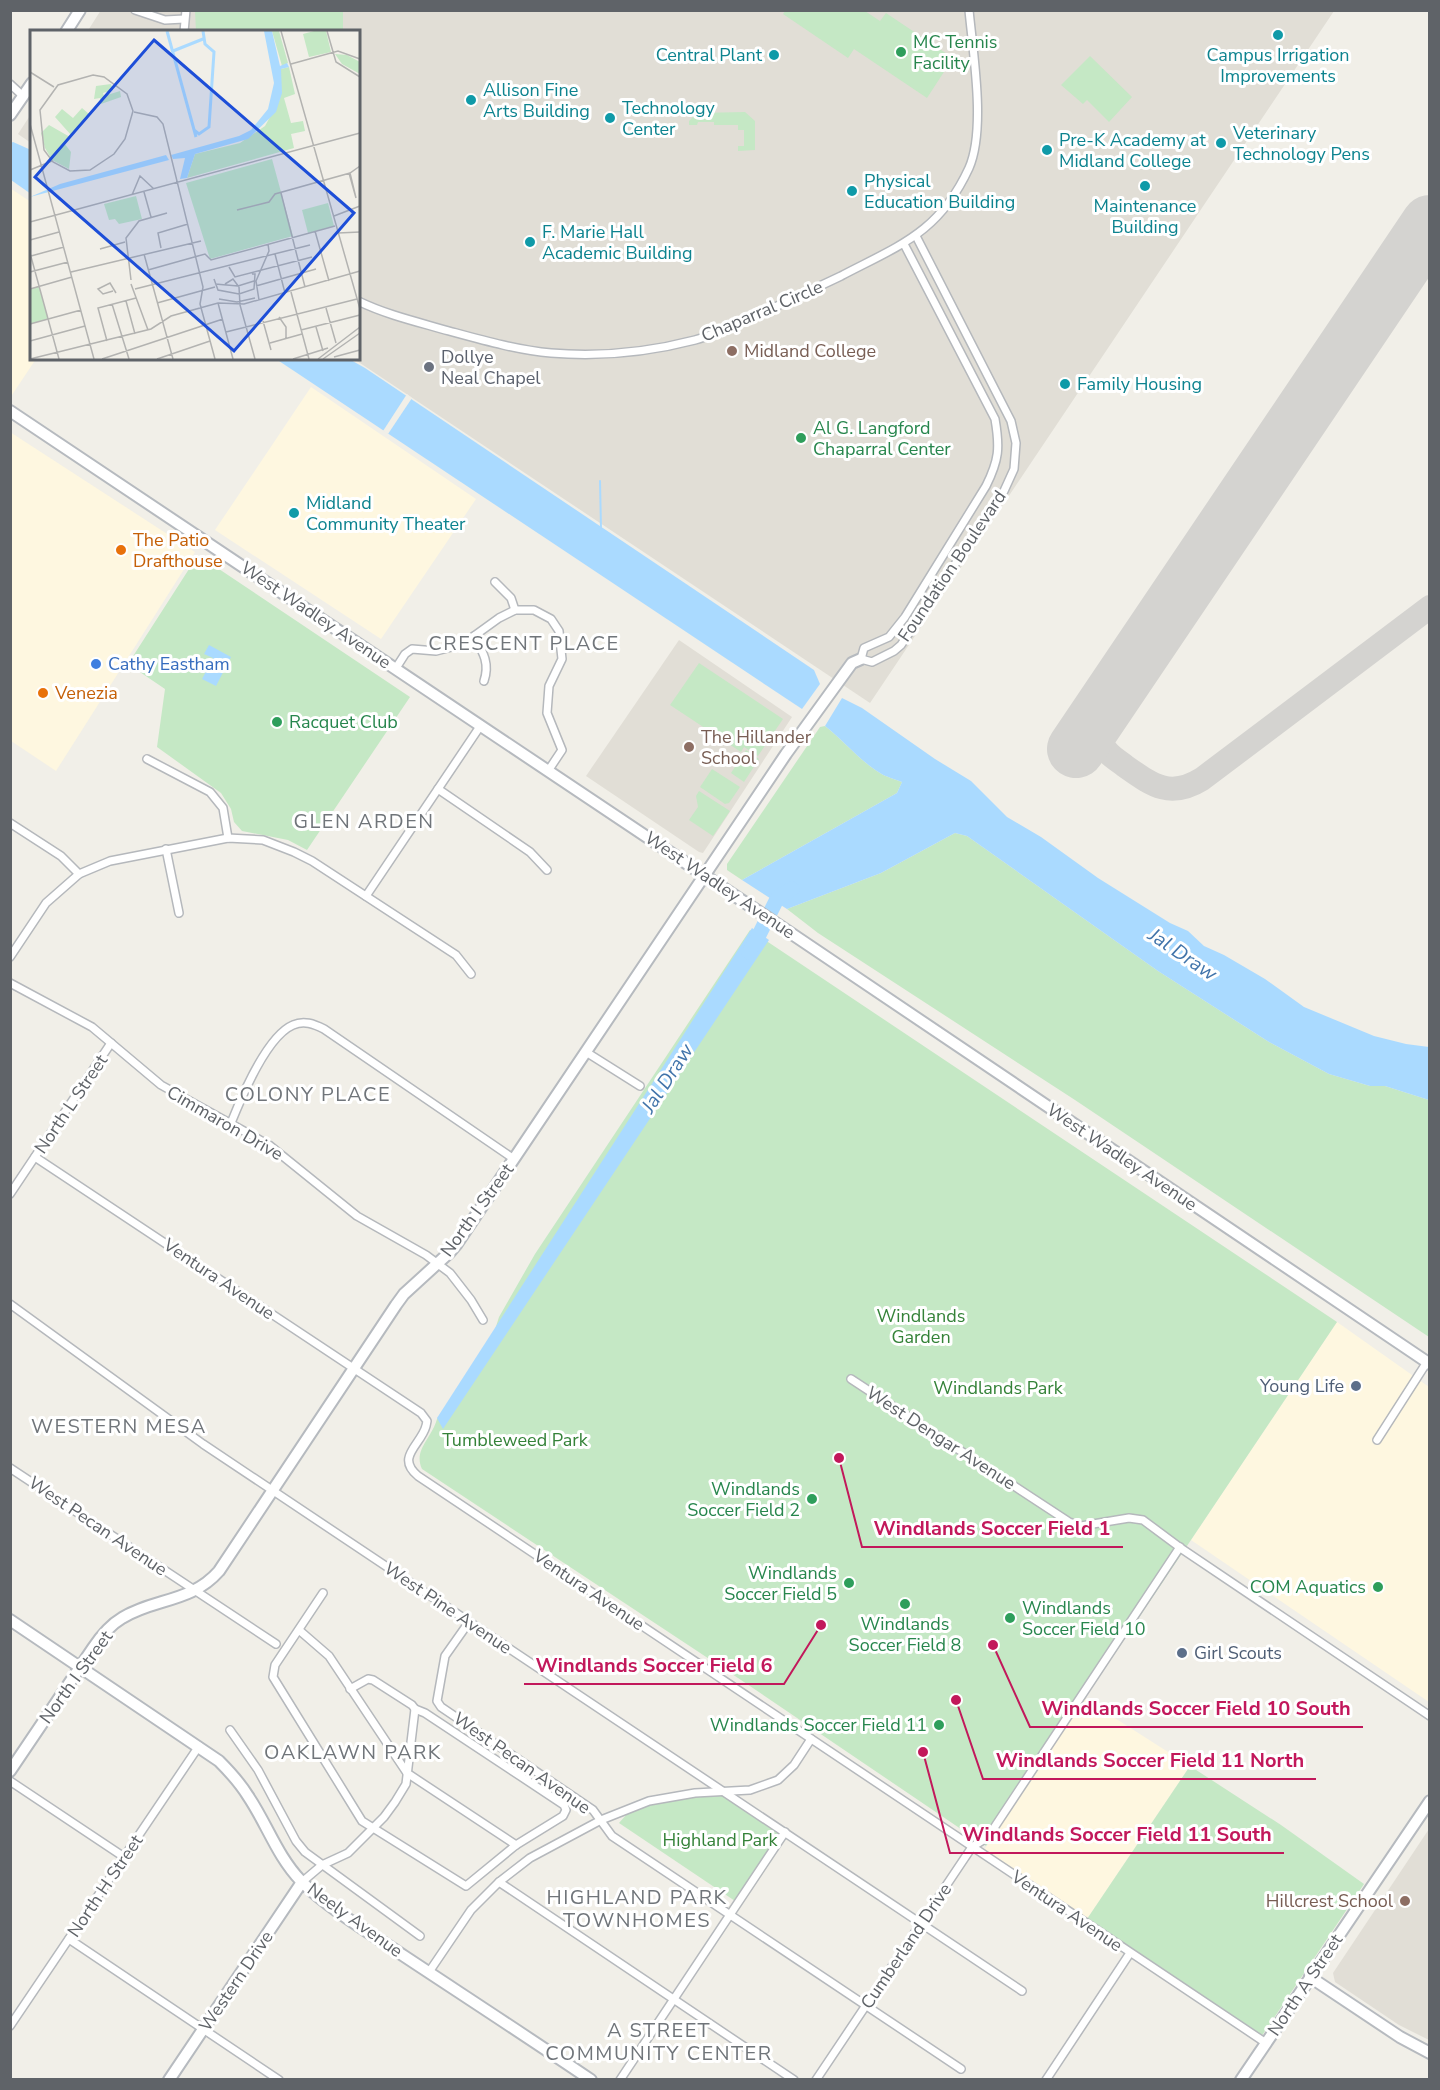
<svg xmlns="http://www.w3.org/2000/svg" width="1440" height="2090" font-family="'Nunito Sans',sans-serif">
	<rect width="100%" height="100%" fill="#f1efe8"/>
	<!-- commercial -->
	<g fill="#fef7e0">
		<polygon points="10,188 31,202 32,358 36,359 12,395 10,394"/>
		<polygon points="311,387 476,499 381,639 215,530"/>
		<polygon points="10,432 195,552 56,771 11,741"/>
		<polygon points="1337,1322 1429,1387 1429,1702 1191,1540"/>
		<polygon points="1085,1699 1190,1766 1087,1919 984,1850"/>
	</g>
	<!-- education -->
	<g fill="#e1ded6">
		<polygon points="101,10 1334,11 870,703 354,359 358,358 358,32 87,32"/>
		<polygon points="31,114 31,143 18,134"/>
		<polygon points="679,640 792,717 703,853 699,852 586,776"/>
		<polygon points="1429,1829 1429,2040 1399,2025 1335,1982 1333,1973"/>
	</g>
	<!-- green -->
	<g fill="#c5e8c5">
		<polygon points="786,10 865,11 880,21 886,13 953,58 927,98 854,49 848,58 783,14"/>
		<polygon points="195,11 343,11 343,31 196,31"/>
		<polygon points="1090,56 1132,97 1109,122 1087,100 1083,104 1061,85"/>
		<polygon points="745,112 755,121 755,150 738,151 738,146 744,146 744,130 738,130 738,125 714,125 714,122 698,122 697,125 689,125 689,121 697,113"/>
		<polygon points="198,555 410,697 307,850 288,840 242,831 234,822 231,809 221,793 157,747 165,689 128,664"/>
		<polygon points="699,663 783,719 758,756 744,747 741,752 670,705"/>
		<path d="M825,726C844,741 859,760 880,773C886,777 895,779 902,782L897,793L742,880L727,870V864L820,727Z"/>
		<polygon points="746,750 759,759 744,782 731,773"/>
		<polygon points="712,769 740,787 729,803 725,804 700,787"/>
		<polygon points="699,791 730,811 713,836 689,820 698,807 696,796"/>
		<polygon points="955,833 967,836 1158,971 1269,1042 1329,1074 1370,1086 1385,1086 1429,1100 1429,1337 1075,1100 818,933 787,909 881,873"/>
		<path d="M750,930L1337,1322L986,1846L738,1678L422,1469C413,1450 432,1438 437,1419L493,1336L499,1317L535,1254Z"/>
		<polygon points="1190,1766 1281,1825 1364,1884 1261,2037 1087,1919"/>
		<polygon points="724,1792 784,1833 738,1903 619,1823 634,1806"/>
	</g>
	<!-- water -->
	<g fill="#aadaff">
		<polygon points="13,142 31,150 31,194 11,180 11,143"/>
		<polygon points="276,359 349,359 365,368 814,670 820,684 802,709"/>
		<polygon points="209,645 231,657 216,686 202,679 213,658 204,654"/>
		<path d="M842,698L862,708L935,759L971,781L1007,817L1041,837L1098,878L1170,923L1188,931L1204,946L1224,955L1265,979L1304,1007L1374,1036L1406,1044L1429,1047V1100L1385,1086H1370L1329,1074L1269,1042L1158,971L967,836L955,833L881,873L787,909L742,880L897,793L902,782C895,779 886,777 880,773C859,760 844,741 825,726Z"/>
		<polygon points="752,928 769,940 443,1429 437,1418"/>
	</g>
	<!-- pier -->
	<polygon fill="#f1efe8" points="407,394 412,398 388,434 383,431"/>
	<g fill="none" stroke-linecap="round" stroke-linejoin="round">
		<!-- stream -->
		<polyline stroke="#aadaff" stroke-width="2" points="600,481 601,529"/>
		<!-- river -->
		<polyline stroke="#aadaff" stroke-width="15" points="749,952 758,937 778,897 792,889"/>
		<!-- taxiway -->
		<path stroke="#d4d3d0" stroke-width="24" d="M1105,706C1101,717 1097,731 1102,743C1106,754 1116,759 1125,766C1152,785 1170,799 1202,779L1430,607"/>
		<!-- runway -->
		<polyline stroke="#d4d3d0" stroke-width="58" points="1076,749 1430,224"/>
		<defs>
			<g id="street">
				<polyline points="135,10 165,20 184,19"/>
				<polyline points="184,32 186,10"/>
				<polyline points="10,84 23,96"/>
				<path d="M904,244L995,419C1000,448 999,460 986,486L905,617L889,637L864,648L861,659L872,662L894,651L901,645L1004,491L1014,469L1016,443L1011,421L916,236"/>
				<path d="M358,301C387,315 418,322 449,331C482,340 517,350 551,353C598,357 649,352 695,340C720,333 743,321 767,311C791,299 816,288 841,276C900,245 939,233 969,168C986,129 973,53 969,10"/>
				<polyline points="495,582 511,598 515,610"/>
				<path d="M474,636C483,652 490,663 484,681"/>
				<polyline points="396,668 405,654 412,649 436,651 463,644 499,618 515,610 534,610 551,619 559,631 562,659 549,686 547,713 562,750 548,771"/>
				<polyline points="147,759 210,792 223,808 228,838"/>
				<polyline points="438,789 530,852 547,870"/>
				<polyline points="10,823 61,856 79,874"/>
				<polyline points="166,849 179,913"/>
				<polyline points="366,896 481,725"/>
				<polyline points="10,957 46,903 79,874 110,861 228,838 263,840 294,852 312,861 456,955 471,974"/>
				<polyline points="10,983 92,1027 161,1085 269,1145 357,1216 426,1255 450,1273 471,1300 483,1320"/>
				<polyline points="586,1052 640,1086"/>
				<path d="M231,1123C241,1098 267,1036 293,1025C304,1020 314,1024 324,1029L514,1159"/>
				<path d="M35,1157L421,1413L427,1421L426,1426C421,1445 395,1457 418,1476L1266,2043"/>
				<polyline points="10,1194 111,1043"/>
				<polyline points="10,1304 203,1444 1022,1991"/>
				<polyline points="851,1379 1069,1522 1081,1526 1129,1518 1143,1520 1182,1549 1430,1716"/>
				<polyline points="1377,1440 1427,1362"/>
				<polyline points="10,1468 276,1644"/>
				<polyline points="323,1593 275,1665 273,1677 362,1821 466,1886 516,1845 563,1816 566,1810 564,1805 425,1713 415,1709"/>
				<polyline points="469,1622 445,1656 437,1701 441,1707 593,1810 612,1836 961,2069"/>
				<polyline points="299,1630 329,1656 407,1773 516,1845"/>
				<polyline points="230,1730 258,1770 296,1841 305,1852 420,1936"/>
				<polyline points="10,1781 124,1857"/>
				<polyline points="302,1882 322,1865 348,1853 384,1817 395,1802 406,1784 415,1709 412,1705 373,1680 368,1679 350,1689"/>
				<polyline points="499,1882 794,2080"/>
				<polyline points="69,1939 279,2080"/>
				<polyline points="429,1972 471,1910 499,1882 530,1858 601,1820 649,1801 695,1793 750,1790 778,1780 794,1765 811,1739"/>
				<polyline points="10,2026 199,1746"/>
				<polyline points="620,2080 785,1832"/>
				<polyline points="816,2080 972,1847 988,1837 1180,1547"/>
				<polyline points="1046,2080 1130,1953"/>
			</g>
			<g id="secondary">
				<polyline points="66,32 80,10"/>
				<polyline points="10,115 32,83"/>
				<polyline points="10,411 795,936 1430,1364"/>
				<path d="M10,1620L219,1761C230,1772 240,1783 248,1796C267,1824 277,1856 301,1881C326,1907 373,1935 404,1956C466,1997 529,2038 591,2080"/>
				<path d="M10,1771L93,1648C101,1636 110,1625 122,1618C154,1598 191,1603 219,1571L396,1305L404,1294L450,1252L456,1245L786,754L852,663L861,659"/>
				<polyline points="1310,1977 1400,2037 1430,2053"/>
				<polyline points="169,2080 302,1882"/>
				<polyline points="1241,2080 1430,1801"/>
			</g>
		</defs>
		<!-- street casing -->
		<use href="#street" stroke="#b5b8bc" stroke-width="10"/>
		<!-- secondary casing -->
		<use href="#secondary" stroke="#b6babf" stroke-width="14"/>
		<!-- street -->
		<use href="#street" stroke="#fff" stroke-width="7"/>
		<!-- secondary -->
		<use href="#secondary" stroke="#fff" stroke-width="10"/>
	</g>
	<!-- markers -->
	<g fill="#0f9aa8" stroke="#fff" stroke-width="2">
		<circle cx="1278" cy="35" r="6"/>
		<circle cx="774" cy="55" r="6"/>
		<circle cx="471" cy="100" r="6"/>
		<circle cx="610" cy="118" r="6"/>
		<circle cx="1221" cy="143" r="6"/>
		<circle cx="1047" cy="150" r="6"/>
		<circle cx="1145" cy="186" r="6"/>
		<circle cx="852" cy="191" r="6"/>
		<circle cx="530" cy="242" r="6"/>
		<circle cx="1065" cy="384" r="6"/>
		<circle cx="294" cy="513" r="6"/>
	</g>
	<g fill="#2e9e5b" stroke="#fff" stroke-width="2">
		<circle cx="901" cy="52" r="6"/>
		<circle cx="801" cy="438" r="6"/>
		<circle cx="277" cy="722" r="6"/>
		<circle cx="812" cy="1499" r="6"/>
		<circle cx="849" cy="1583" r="6"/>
		<circle cx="1378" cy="1587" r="6"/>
		<circle cx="905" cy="1604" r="6"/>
		<circle cx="1010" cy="1618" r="6"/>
		<circle cx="939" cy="1725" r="6"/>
	</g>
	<g fill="#8d6e63" stroke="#fff" stroke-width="2">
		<circle cx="732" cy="351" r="6"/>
		<circle cx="689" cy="747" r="6"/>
		<circle cx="1405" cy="1901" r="6"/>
	</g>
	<circle fill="#6b7280" stroke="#fff" stroke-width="2" cx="429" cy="367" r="6"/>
	<g fill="#e8710a" stroke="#fff" stroke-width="2">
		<circle cx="121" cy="550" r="6"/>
		<circle cx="43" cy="693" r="6"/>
	</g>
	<circle fill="#3f7fe0" stroke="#fff" stroke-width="2" cx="96" cy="664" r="6"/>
	<g fill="#5c6f8a" stroke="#fff" stroke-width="2">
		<circle cx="1356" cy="1386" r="6"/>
		<circle cx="1182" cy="1653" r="6"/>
	</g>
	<g text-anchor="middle" stroke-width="6" stroke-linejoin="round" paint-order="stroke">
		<!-- leisure labels -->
		<g font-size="18" fill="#27864d" stroke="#fff" text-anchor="start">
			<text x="913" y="48">MC Tennis<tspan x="913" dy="21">Facility</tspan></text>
			<text x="813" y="434">Al G. Langford<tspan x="813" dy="21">Chaparral Center</tspan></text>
			<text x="289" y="728">Racquet Club</text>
			<text x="800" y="1495" text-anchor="end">Windlands<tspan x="800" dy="21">Soccer Field 2</tspan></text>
			<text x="837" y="1579" text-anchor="end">Windlands<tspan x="837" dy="21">Soccer Field 5</tspan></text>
			<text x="1366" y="1593" text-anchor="end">COM Aquatics</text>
			<text x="1022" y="1614">Windlands<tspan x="1022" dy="21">Soccer Field 10</tspan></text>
			<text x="905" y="1630" text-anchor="middle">Windlands<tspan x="905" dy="21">Soccer Field 8</tspan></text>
			<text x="927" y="1731" text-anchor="end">Windlands Soccer Field 11</text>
		</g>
		<!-- culture labels -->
		<g font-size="18" fill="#0d838f" stroke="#fff" text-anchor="start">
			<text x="762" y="61" text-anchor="end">Central Plant</text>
			<text x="1278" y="61" text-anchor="middle">Campus Irrigation<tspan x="1278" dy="21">Improvements</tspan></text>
			<text x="483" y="96">Allison Fine<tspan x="483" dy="21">Arts Building</tspan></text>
			<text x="622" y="114">Technology<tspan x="622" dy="21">Center</tspan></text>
			<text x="1233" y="139">Veterinary<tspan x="1233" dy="21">Technology Pens</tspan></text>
			<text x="1059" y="146">Pre-K Academy at<tspan x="1059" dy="21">Midland College</tspan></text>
			<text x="864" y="187">Physical<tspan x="864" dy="21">Education Building</tspan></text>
			<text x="1145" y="212" text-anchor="middle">Maintenance<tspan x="1145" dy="21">Building</tspan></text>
			<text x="542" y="238">F. Marie Hall<tspan x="542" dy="21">Academic Building</tspan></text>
			<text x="1077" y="390">Family Housing</text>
			<text x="306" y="509">Midland<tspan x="306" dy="21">Community Theater</tspan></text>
		</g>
		<!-- street labels -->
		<g font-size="18" fill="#5f6368" stroke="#fff">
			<text transform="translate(762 311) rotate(-23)" y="6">Chaparral Circle</text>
			<text transform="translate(952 566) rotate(-56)" y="6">Foundation Boulevard</text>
			<text transform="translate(316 615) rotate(34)" y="6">West Wadley Avenue</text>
			<text transform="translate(720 885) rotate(34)" y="6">West Wadley Avenue</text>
			<text transform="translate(71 1104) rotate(-56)" y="6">North L Street</text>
			<text transform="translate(225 1123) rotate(30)" y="6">Cimmaron Drive</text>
			<text transform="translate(1122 1157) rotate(34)" y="6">West Wadley Avenue</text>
			<text transform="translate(477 1210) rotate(-54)" y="6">North I Street</text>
			<text transform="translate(219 1279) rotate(34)" y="6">Ventura Avenue</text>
			<text transform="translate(941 1438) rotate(33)" y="6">West Dengar Avenue</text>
			<text transform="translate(98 1526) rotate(34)" y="6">West Pecan Avenue</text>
			<text transform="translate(589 1590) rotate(34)" y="6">Ventura Avenue</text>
			<text transform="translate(448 1608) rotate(34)" y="6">West Pine Avenue</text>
			<text transform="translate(76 1677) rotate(-54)" y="6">North I Street</text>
			<text transform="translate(522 1763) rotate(35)" y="6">West Pecan Avenue</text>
			<text transform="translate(105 1886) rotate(-56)" y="6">North H Street</text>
			<text transform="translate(1067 1911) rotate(34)" y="6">Ventura Avenue</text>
			<text transform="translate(355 1920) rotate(36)" y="6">Neely Avenue</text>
			<text transform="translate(906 1946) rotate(-56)" y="6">Cumberland Drive</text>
			<text transform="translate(236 1981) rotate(-56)" y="6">Western Drive</text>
			<text transform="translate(1305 1985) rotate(-56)" y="6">North A Street</text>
		</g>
		<!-- education labels -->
		<g font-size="18" fill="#785e54" stroke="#fff" text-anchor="start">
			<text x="744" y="357">Midland College</text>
			<text x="701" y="743">The Hillander<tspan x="701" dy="21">School</tspan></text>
			<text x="1393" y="1907" text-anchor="end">Hillcrest School</text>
		</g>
		<!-- worship labels -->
		<g font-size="18" fill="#5b616d" stroke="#fff" text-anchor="start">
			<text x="441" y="363">Dollye<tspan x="441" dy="21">Neal Chapel</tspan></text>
		</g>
		<!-- food labels -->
		<g font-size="18" fill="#c56008" stroke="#fff" text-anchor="start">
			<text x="133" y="546">The Patio<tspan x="133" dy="21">Drafthouse</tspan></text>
			<text x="55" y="699">Venezia</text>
		</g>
		<!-- shop labels -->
		<g font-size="18" fill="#366cbe" stroke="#fff" text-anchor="start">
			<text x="108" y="670">Cathy Eastham</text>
		</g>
		<!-- park labels -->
		<g font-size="18" fill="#348238" stroke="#fff">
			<text x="921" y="1322">Windlands<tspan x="921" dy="21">Garden</tspan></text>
			<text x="998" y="1394">Windlands Park</text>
			<text x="515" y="1446">Tumbleweed Park</text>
			<text x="720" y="1846">Highland Park</text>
		</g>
		<!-- service labels -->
		<g font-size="18" fill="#4e5e75" stroke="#fff" text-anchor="end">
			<text x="1344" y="1392">Young Life</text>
			<text x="1194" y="1659" text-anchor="start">Girl Scouts</text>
		</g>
		<!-- neighbourhood labels -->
		<g font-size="20" letter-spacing="1.5" fill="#70757a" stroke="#fff">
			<text x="524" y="650">CRESCENT PLACE</text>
			<text x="364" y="828">GLEN ARDEN</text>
			<text x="308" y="1101">COLONY PLACE</text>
			<text x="119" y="1433">WESTERN MESA</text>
			<text x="353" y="1759">OAKLAWN PARK</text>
			<text x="637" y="1904">HIGHLAND PARK<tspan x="637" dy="23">TOWNHOMES</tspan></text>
			<text x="659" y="2037">A STREET<tspan x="659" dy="23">COMMUNITY CENTER</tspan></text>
		</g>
		<!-- water labels -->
		<g font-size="20" font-style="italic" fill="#4174aa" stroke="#fff">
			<text transform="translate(1183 954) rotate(34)" y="7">Jal Draw</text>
			<text transform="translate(667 1078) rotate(-57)" y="7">Jal Draw</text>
		</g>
	</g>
	<!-- overview -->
	<g transform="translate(30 30)">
		<rect width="330" height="330" fill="#f1efe8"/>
		<path d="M242,1H249L258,33L252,36ZM284,1H296L301,22L279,27L273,4ZM305,24L317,25L330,32V44L312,34ZM259,37L265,64L254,68L261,93L273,91L275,101L261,104L264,118L157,148L165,124L210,113L235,96L250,69L251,39ZM81,54L83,60L73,63L74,66L90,61L91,67L71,74L70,68L64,69L66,56ZM52,78L59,84L41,105L25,87L32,79L43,88ZM19,95L40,107L34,113L41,122L39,139L22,130L15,118L11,103ZM242,129L263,206L180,229L156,153ZM106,166L112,189L89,194L85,189L79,190L74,174ZM298,173L304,196L278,203L272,180ZM9,256L18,289L0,294V259Z" fill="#c5e8c5"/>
		<path d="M234,1H242L250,36L257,33L259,37L251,39L252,63L246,82L218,109L165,124L157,148L150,149L155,128L143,129L141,125L209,106L221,100L238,79L244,53ZM136,125L139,130L0,167L30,154Z" fill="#aadaff"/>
		<path fill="none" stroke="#aadaff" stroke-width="3" d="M137,1L166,107M143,21L173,9M164,100L169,104L179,97L184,22L175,14L173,1"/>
		<path fill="none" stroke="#b3b3b1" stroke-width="1.5" d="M251,1L330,279M297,1L306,32L330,47M261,34L308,21L330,29M0,42L24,57M63,45L74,47L97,64L103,81L95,109L84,124L60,140L40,141L23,132L14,120L10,80L28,55ZM104,82L127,87L133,94L173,257L170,274L185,329M0,94L64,329M0,140L22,131M319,143L326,168L320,143M114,162L121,187M251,163L275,257M102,165L110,146L124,159M207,180L239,172L245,164L320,143L330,136M304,186L330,176M0,192L330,103M285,201L299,251M308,203L330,202M0,210L29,202M131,218L128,203L158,194M70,219L95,212M0,223L29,329M114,224L143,329M245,224L255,263M1,226L34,217M199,237L205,247L282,227M118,240L175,224L181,230L305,196M0,242L38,232M41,242L171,211M184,249L188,260L209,264L224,259L225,244H222M101,250L96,208L109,191L137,183M101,254L118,300M185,254L208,256L224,251M195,254L203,249L209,257L210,275L225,329M226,256L286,239M0,259L42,247M105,259L280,215M83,261L73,264L68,259L80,253L86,263M261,262L279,329M189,269L207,272L225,268M229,270L226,251L239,221L238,214M96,271L105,304M127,273L185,257M188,273L203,329M82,274L99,329M296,278L306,313M249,287L256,297V308M233,291L241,320M0,294L51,280M286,297L293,321M271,300L330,285M196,302L327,269M0,311L55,296M77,311L68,278L106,268M240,313L272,304M304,327L330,320M0,329L121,299L141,286L188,273L214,274L330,241M72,329L193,289M127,329L180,311M263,329L298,318M288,329L330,297M293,329L330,303"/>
		<path fill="#1d4ed8" fill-opacity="0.15" stroke="#1d4ed8" stroke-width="3" d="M124,10L324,183L204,321L5,147Z"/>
		<rect width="330" height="330" fill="none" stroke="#5f6368" stroke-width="3"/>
	</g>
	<!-- callouts -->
	<path fill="none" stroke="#c2185b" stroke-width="2" d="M839 1458L862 1547H1123M821 1625L784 1684H524M993 1645L1030 1727H1363M956 1700L983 1779H1316M923 1752L950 1853H1284"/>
	<g fill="#c2185b" stroke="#fff" stroke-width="2">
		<circle cx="839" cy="1458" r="6"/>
		<circle cx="821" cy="1625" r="6"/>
		<circle cx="993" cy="1645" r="6"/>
		<circle cx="956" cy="1700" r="6"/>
		<circle cx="923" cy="1752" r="6"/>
	</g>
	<g font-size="20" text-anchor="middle" font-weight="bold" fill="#c2185b" stroke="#fff" stroke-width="6" stroke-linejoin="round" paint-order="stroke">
		<text x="992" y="1535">Windlands Soccer Field 1</text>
		<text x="654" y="1672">Windlands Soccer Field 6</text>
		<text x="1196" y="1715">Windlands Soccer Field 10 South</text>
		<text x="1150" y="1767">Windlands Soccer Field 11 North</text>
		<text x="1117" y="1841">Windlands Soccer Field 11 South</text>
	</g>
	<!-- border -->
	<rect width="1440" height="2090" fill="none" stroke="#5f6368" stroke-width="24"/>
</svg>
